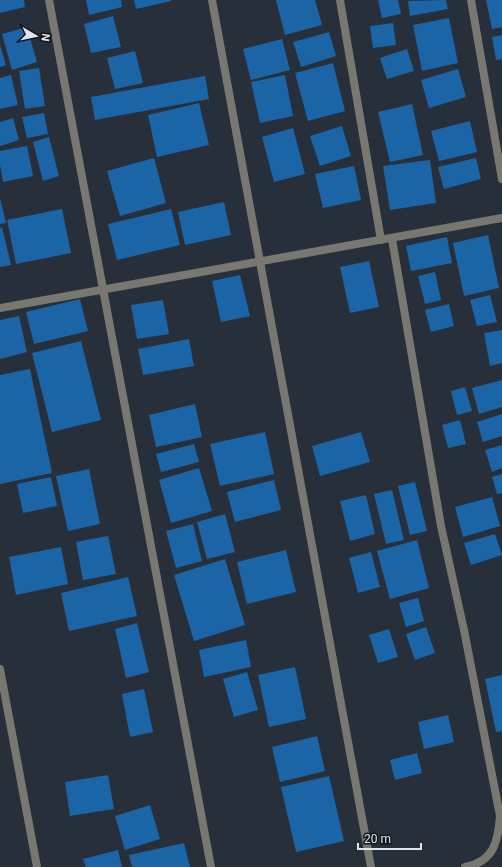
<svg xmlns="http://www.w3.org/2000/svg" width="502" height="867" font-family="Roboto,sans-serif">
	<rect width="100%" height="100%" fill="#27303a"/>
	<!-- building -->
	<g fill="#1b64a6">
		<polygon points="0,0 24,0 25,7 0,13"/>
		<polygon points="86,0 121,0 122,7 89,15"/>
		<polygon points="134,0 171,0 171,1 136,9"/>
		<polygon points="276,0 315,0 322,25 285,35"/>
		<polygon points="378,0 398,0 401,14 382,18"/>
		<polygon points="446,0 448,9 410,16 408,1"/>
		<polygon points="486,0 502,0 502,27 492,29"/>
		<polygon points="113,16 121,47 91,53 84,24"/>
		<polygon points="449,18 458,63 422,71 413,25"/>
		<polygon points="393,23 396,45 373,48 370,26"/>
		<polygon points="27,27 37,62 12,70 2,34"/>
		<polygon points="329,32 336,56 301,67 293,42"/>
		<polygon points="502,35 502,59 496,60 492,37"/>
		<polygon points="282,39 290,70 251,80 243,49"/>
		<polygon points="0,45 6,65 0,67"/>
		<polygon points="407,49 414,71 387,79 380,58"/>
		<polygon points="135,51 143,83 115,89 107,58"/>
		<polygon points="333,63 345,111 308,121 295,73"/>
		<polygon points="39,68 45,106 25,109 19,71"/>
		<polygon points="458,69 466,97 429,108 421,80"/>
		<polygon points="11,75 18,105 0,109 0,78"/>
		<polygon points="285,75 293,116 260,123 251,82"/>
		<polygon points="205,76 209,99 95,120 91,97"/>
		<polygon points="199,103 209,145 157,157 148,115"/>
		<polygon points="412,104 423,155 390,162 378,112"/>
		<polygon points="44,113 48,134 27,138 22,117"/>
		<polygon points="13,118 19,140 0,146 0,122"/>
		<polygon points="470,121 477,152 439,161 431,131"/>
		<polygon points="342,126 351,156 320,166 310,136"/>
		<polygon points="293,128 305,174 274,182 262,137"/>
		<polygon points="49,137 59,176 43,181 33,142"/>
		<polygon points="27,146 33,176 3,182 0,165 0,151"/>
		<polygon points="154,158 166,203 120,216 107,171"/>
		<polygon points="476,158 481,179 444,189 438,167"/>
		<polygon points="430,160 436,203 390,210 383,166"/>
		<polygon points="354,166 361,200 323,208 315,174"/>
		<polygon points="0,198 6,223 0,224"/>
		<polygon points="224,202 231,235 185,245 178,212"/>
		<polygon points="62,209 71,253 16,264 7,220"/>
		<polygon points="171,209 180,245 117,260 108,224"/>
		<polygon points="2,227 11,265 0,267 0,228"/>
		<polygon points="488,235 499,288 464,296 453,243"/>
		<polygon points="447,237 452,263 411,271 406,246"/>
		<polygon points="369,261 379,307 350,313 340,267"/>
		<polygon points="435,272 441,300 425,304 418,276"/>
		<polygon points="240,275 250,316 221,322 212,281"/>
		<polygon points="490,295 497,322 477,326 470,300"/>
		<polygon points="80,299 88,331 34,344 26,312"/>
		<polygon points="163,300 169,334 137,339 131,305"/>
		<polygon points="449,304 454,326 431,332 425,310"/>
		<polygon points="19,316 27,352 0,359 0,320"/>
		<polygon points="502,330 502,363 490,366 484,333"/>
		<polygon points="189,339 194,366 143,375 138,349"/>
		<polygon points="81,341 101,420 52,432 32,353"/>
		<polygon points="30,369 52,473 0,484 0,375"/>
		<polygon points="502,380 502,407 479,414 472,388"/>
		<polygon points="465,387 472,411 457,415 451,391"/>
		<polygon points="195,404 202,437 156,447 149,415"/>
		<polygon points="502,414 502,436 483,442 477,422"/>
		<polygon points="460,420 466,444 448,448 442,425"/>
		<polygon points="265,432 274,474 220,486 210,444"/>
		<polygon points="361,432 370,462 320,476 312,446"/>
		<polygon points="194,444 199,462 161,472 156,454"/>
		<polygon points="502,445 502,468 492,472 485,450"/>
		<polygon points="199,468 212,511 171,523 159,480"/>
		<polygon points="89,469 100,524 68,531 56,476"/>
		<polygon points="502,474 502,493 497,494 492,477"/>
		<polygon points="51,477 57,506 23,513 17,484"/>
		<polygon points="274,480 281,510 235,522 227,492"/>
		<polygon points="415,482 427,531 410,535 398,486"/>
		<polygon points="392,490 404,540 386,544 374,494"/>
		<polygon points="366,495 375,534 350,541 340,501"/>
		<polygon points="492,497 500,526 463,537 455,507"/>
		<polygon points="225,514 235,552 207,559 197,522"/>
		<polygon points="193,524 202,561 176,568 166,531"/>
		<polygon points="495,534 502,555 471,565 464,543"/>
		<polygon points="108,536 116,574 83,580 76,542"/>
		<polygon points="417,540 429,588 390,599 377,551"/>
		<polygon points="61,547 68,584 16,595 9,557"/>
		<polygon points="286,550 296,592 247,604 237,562"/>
		<polygon points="371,552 380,587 358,593 349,558"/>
		<polygon points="225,559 245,625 194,641 174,575"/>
		<polygon points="128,577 137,616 69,631 61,593"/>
		<polygon points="418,598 424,621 406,627 399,603"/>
		<polygon points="137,623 149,672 126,678 115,629"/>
		<polygon points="426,627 435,653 415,660 406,634"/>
		<polygon points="389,629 398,657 378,663 369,635"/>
		<polygon points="246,640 251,667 204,677 199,650"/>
		<polygon points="295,667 306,719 269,727 258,675"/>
		<polygon points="247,672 258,710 234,717 223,679"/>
		<polygon points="502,675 502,731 496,732 485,679"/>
		<polygon points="144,689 153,732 130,737 122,694"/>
		<polygon points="448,715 454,742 424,749 418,722"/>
		<polygon points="317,736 325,771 280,782 272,747"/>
		<polygon points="417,753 422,773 395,780 390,760"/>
		<polygon points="108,775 114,809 70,816 65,782"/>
		<polygon points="329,776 344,841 296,852 281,787"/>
		<polygon points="150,805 160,839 125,850 115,816"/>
		<polygon points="184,843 190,867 132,867 129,855"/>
		<polygon points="118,850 122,867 86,867 83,859"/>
	</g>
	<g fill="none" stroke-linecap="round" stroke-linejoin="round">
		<!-- minor -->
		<g stroke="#787871" stroke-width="8">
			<polyline points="49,0 211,867"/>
			<polyline points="212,0 371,867"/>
			<polyline points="340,0 381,240"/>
			<polyline points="471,0 502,179"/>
			<path d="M392,239L441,526L464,630L500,816C498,841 494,862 465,867"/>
			<polyline points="0,308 502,218"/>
			<polyline points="0,669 37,867"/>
		</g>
	</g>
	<!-- north arrow -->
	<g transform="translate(36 36) rotate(99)" stroke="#13171c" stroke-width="3" paint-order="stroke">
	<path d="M0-3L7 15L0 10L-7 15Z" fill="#dfe5eb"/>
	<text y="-6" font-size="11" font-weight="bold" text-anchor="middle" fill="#dfe5eb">N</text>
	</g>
	<!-- scale -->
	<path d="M358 843v6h63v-6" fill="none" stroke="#dfe5eb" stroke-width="2"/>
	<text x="364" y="843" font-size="12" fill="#dfe5eb" stroke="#13171c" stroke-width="3" paint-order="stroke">20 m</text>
</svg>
